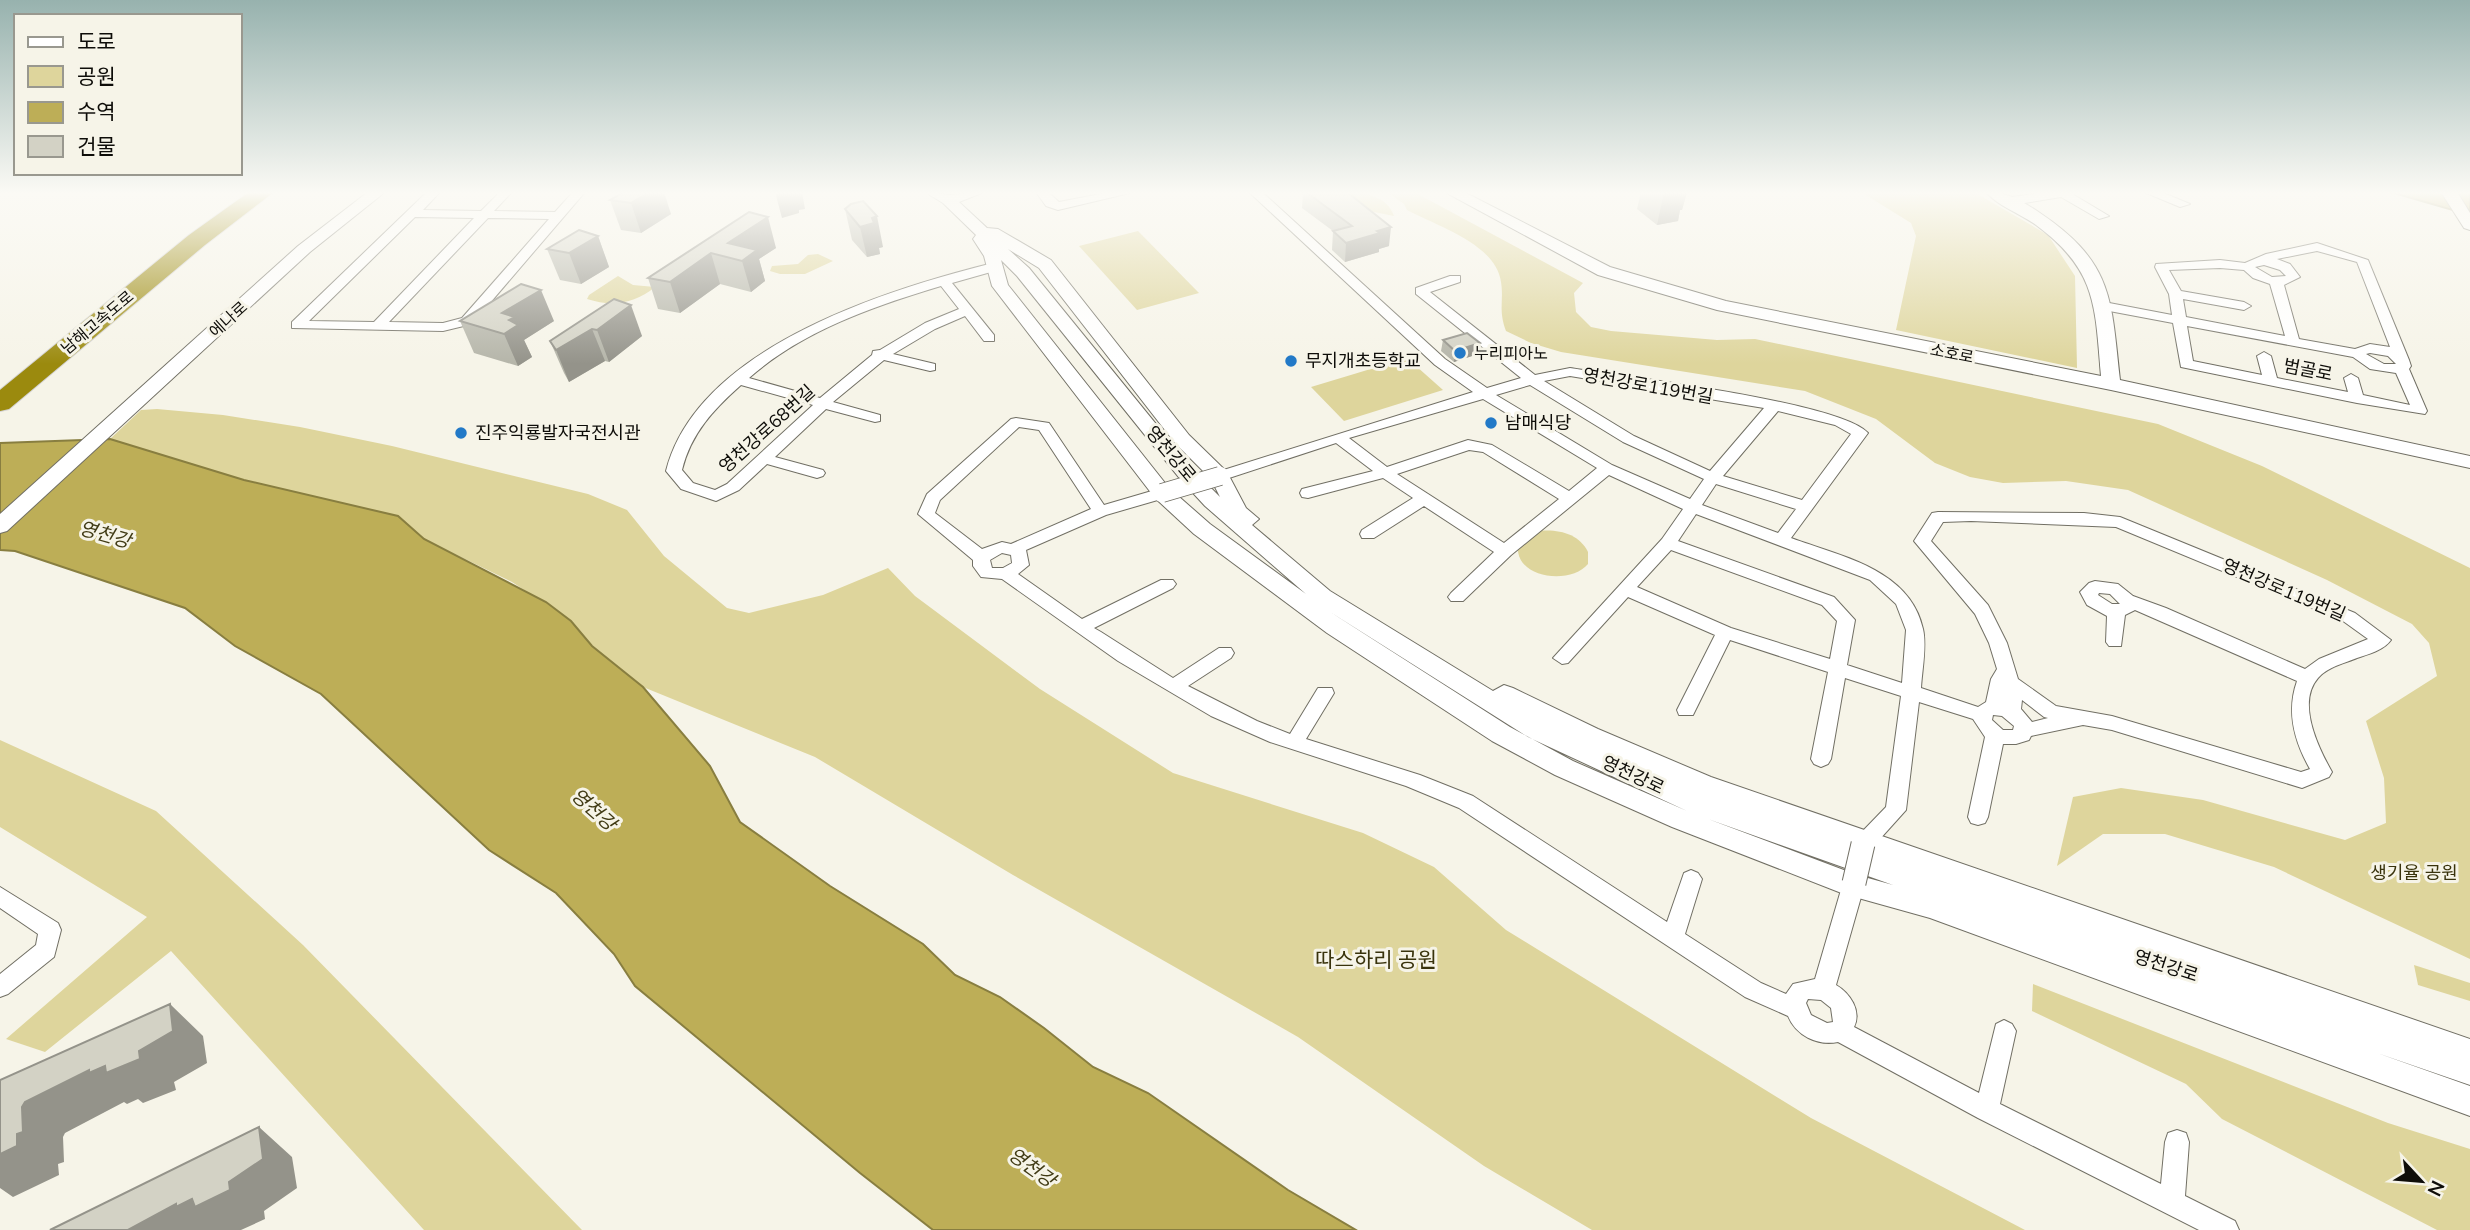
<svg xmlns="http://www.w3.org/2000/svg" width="2470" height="1230" font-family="Mulish,'Noto Sans KR',sans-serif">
	<rect width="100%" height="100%" fill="#f6f4e8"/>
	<!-- green -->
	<g fill="#ded59c">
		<path d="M1346,192C1364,192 1387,196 1394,216L1364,210Z"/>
		<path d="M1387,192L1416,193L1583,283L1574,293L1576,312L1591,327L1611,331L1717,340L1755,339L2158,424L2262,466L2470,568V959L2274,867L2165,834H2103L2057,866L2073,797L2121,788L2203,800L2345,840L2386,823L2384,778L2366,721L2437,676L2429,643L2412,624L2327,580L2128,490L2066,481L2003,483L1970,477L1935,463L1876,419L1805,391L1561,352L1531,343L1506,331C1498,310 1504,301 1501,282C1496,244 1437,226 1407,210L1404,204Z"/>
		<polygon points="1861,192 1974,192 2048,235 2075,276 2077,368 1896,330 1916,236 1911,223"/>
		<polygon points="1138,231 1199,293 1137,310 1079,246"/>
		<polygon points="818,254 833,261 805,274 780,274 770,271 772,266 798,264 808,255"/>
		<path d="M618,276L633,285L655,287C634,304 612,307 587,299L589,295Z"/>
		<polygon points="1407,358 1443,390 1344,421 1311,387"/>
		<polygon points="157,409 223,415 300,427 392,446 588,494 627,510 664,556 727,608 749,613 823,595 888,568 915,596 1040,689 1173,773 1363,833 1434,867 1506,930 1811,1118 2025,1230 1592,1230 1484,1166 1298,1037 1013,875 815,757 643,687 592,646 571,621 512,582 424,539 398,516 244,480 110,439 141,410"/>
		<path d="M1539,531C1559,529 1579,534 1588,552V564C1571,585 1515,579 1518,546Z"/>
		<polygon points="0,740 156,811 303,945 582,1230 424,1230 171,951 45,1052 6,1039 147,917 0,827"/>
		<polygon points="2414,965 2470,983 2470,1001 2418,985"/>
		<polygon points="2033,984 2388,1123 2470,1149 2470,1230 2437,1230 2222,1119 2186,1084 2032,1011"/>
	</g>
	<!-- water -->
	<g fill="#bdae57" stroke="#887e40" stroke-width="2">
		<polygon points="2388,192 2470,192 2470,215 2394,193"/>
		<polygon points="110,439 244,480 398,516 424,539 546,602 571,621 592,646 643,687 710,766 740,822 830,886 923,944 955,975 1000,997 1044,1028 1093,1067 1148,1093 1288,1190 1356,1230 933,1230 860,1173 635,986 614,954 556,893 489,850 321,694 235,646 185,608 15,551 0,550 0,443"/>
	</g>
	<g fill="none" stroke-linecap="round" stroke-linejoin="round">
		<defs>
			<g id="minor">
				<path d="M427,192H440L423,210L481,211L500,192H512L494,211L555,212L573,192H585L472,324L443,331L292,328V322ZM415,217L474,218L374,322L309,321ZM488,218L549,219L462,318L443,323L389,322Z"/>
				<polygon points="1036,192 1048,192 1059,202 1111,192 1134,192 1058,210 1046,206"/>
				<path d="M1249,192H1262L1445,359L1487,388L1521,378L1416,294V288L1450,276H1460V282L1430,292L1535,375L1570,368C1622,376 1840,402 1868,433L1791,538C1840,556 1910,569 1923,629C1927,646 1922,670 1921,688L1978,707L1986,702L1991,679L1997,669L1989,643L1975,614L1914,541L1932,513L1938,512L2084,513L2120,517L2355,613L2391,640C2384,650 2369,654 2357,658C2345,663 2327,667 2318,678C2296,703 2319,749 2332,772L2329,777L2302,788L2112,730L2083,725L2031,736L2029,740L2016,744H2003L1988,817L1985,823L1978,825L1971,823L1968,817L1985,737L1973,719L1919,702L1906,810L1870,850L1863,852L1856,850L1853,844L1856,838L1886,807L1901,696L1845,678L1831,759L1828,764L1821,767L1814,764L1811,759L1828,672L1730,640L1693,715H1679L1677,710L1715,635L1628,597L1568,663L1562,664L1553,658L1662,539L1683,509L1609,475L1511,555L1463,601H1451L1448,597L1451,593L1494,552L1424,506L1374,538H1362L1360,534L1362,530L1413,498L1383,478L1308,498L1302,497L1300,493L1302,489L1373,471L1336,443L1226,479H1214L1212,476L1214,473L1473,392L1435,365ZM1570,376L1764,408L1710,471L1634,436L1544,381ZM1530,385L1623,442L1704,479L1690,499L1612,465L1496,395ZM1483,399L1597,468L1569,491L1492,445L1468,440L1387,467L1349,438ZM1778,411L1835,425L1851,434L1802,500L1723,476ZM1469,450L1483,452L1559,499L1504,543L1397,474ZM1716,484L1796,509L1778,533L1702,505ZM1696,514L1870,580L1896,604L1906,630L1902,683L1847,665L1855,620L1834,597L1678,541ZM1971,521L2116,527L2343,621L2368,639L2319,659L2305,669L2166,608L2133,596L2118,584L2095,581L2089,583L2080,592L2087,605L2107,616L2106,642L2109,646H2121L2125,615L2135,610L2297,681C2286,712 2294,741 2310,769L2301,772L2112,716L2056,706L2018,679L2007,643L1988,605L1931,541L1943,522ZM1671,550L1822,605L1837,621L1830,659L1731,628L1637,587ZM2099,593L2110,594L2120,604H2112L2098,595ZM2022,700L2044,717L2048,718L2032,722L2021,709ZM1993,715L2002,716L2014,726L2013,730H2003L1992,720Z"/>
				<polygon points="2048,192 2076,192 2074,195 2109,216 2099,219 2061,197 2012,205 2006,201 2012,197"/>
				<polygon points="2144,192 2161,192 2190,204 2180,207"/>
				<path d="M2317,243L2368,260L2409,360L2411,366L2409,369L2427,411L2425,414L2357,403L2181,367L2173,323L2104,310L2097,306L2104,302L2172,315L2169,294L2155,267L2156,264L2220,260L2245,263L2266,254ZM2317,251L2357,262L2390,347L2370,344L2355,349L2299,339L2284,285L2300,277L2290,264L2277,259ZM2264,265L2280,270L2286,276L2272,277L2255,267ZM2220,268L2244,270L2253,278L2270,284L2285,336L2186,317L2183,299L2244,310L2251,306L2244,302L2181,291L2169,270ZM2187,326L2353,357L2370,369L2396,373L2410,405L2363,395L2358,378L2351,374L2344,378L2348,392L2277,378L2271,356L2264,352L2257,356L2262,375L2193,361ZM2370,353L2388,356L2396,364H2384L2366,354Z"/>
				<path d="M993,263L998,264V270L952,283L994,335V341H984L965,316L935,329L893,354L935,364V370L930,371L884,360L833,402L880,415V421L875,422L826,409L775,457L823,470L825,473L823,476L817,478L767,464L739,490L716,501L681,489L666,471C697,348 885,290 993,263ZM941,286L959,309L925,323L880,350L873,351L872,355L820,398L749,378C802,331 874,306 941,286ZM741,385L813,405L727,484L715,490L693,483L682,470C691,433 714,409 741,385Z"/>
				<path d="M1016,418L1049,423L1104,505L1162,488L1170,493L1168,497L1106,515L1026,550L1029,565L1018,574L1082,619L1161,580H1173L1176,584L1173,588L1094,628L1101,632L1173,678L1219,648H1231L1234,653L1231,658L1188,686L1257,721L1290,734L1318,688H1332L1334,693L1306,739L1420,775L1473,796L1667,922L1684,873L1691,870L1698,873L1702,879L1685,934L1761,983L1786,994L1793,984L1815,979L1843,883L1847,877L1854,874L1861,877L1865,883L1836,985C1850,993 1862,1011 1854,1027L1979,1093L1996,1024L2004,1020L2012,1024L2016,1031L2000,1104L2161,1184L2165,1142L2168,1133L2177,1130L2186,1133L2189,1142L2185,1196L2235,1221L2239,1230H2199L1978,1118L1838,1042C1818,1046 1796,1036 1788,1016L1745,997L1459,808L1406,786L1270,742L1211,716L1118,661L1002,579L981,577L973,566V560L918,514L927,494L1011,419ZM1019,427L1039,430L1091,509L1011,544L1002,542L982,549L935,513L940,500ZM1002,553L1011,555L1012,563L1003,568H992L990,560ZM1808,999L1821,1000L1831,1008L1833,1022L1827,1023L1811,1015L1806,1003Z"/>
				<polygon points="0,887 58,923 61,930 54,957 8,994 0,997 0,974 36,945 38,934 0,908"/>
			</g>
			<g id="tertiary">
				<polygon points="368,192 385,192 310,252 7,531 0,533 0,514 298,246"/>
				<path d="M925,192L950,195L984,192L959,202L987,228L998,229L1051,260L1189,435L1227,472L1246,508L1259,519L1252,525L1330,591L1493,691L1504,685L1513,688L1598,729L1711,777L2470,1039V1085L2377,1053L2470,1086V1116L1930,918L1844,894L1672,827L1555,775L1492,741L1327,633L1194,534L1155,498L992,286L984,256L973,239L976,235L943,203ZM1008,249L1039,268L1175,443L1211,479L1220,497L1195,472L1029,268ZM1001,260L1017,276L1181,480L1205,506L1306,594L1210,524L1169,488L1008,285ZM1327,610L1528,737L1687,811L1573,761L1510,727ZM1708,819L1893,885L1857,875Z"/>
				<path d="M1445,192H1464L1610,267L1726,301L2101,376C2095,306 2097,270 2036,225C2021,214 1998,206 1986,192C2008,192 2022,201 2040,213C2114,263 2111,300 2120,380L2470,456V468L2111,390L1717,310L1598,275Z"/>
				<polygon points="2441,192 2457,192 2470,213 2470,230 2464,228"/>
			</g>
			<polygon id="motorway" points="249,192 274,192 205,245 9,409 0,411 0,390 189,235"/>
		</defs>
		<!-- minor casing -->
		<use href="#minor" stroke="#716f64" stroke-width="2"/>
		<!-- tertiary casing -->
		<use href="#tertiary" stroke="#716f64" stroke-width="2"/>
		<!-- motorway casing -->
		<use href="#motorway" stroke="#d4d3d3" stroke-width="2"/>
		<!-- minor -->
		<use href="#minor" fill="#fff" fill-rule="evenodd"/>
		<!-- tertiary -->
		<use href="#tertiary" fill="#fff" fill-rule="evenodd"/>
		<!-- motorway -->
		<use href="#motorway" fill="#9b8a0e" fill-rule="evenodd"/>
		<defs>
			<polyline id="minor-bridge-far1" points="1162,493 1220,476"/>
			<polyline id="minor-bridge" points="1854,883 1863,844"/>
		</defs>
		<!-- minor-bridge-far1 casing -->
		<use href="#minor-bridge-far1" stroke="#716f64" stroke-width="20" stroke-linecap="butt"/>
		<!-- minor-bridge casing -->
		<use href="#minor-bridge" stroke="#716f64" stroke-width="25" stroke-linecap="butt"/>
		<!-- minor-bridge-far1 -->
		<use href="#minor-bridge-far1" stroke="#fff" stroke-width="18"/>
		<!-- minor-bridge -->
		<use href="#minor-bridge" stroke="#fff" stroke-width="23"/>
	</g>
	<!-- wall -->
	<g fill="#b5b5a9">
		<polygon points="624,192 671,214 641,233 621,230 610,200"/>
		<polygon points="1303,192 1347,192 1389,246 1379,249 1379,252 1345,262 1332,250 1333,231 1302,208"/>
		<polygon points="1641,192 1687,192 1682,210 1680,210 1678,221 1657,225 1637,209"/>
		<polygon points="845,209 883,247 879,248 880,254 867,257 852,240"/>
		<polygon points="749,212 776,248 759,259 765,281 751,292 720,284 680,313 658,309 648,278"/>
		<polygon points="598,236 609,267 581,284 560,280 547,249"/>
		<polygon points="614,299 642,336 609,362 605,361 569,382 564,373 550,341"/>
		<polygon points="460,321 554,321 524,340 532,357 518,366 474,353"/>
		<polygon points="1443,340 1480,343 1478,354 1454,362 1441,351"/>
	</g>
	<!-- shaded-wall -->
	<g fill="#94938a">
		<polygon points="649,192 664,192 671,214 641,233 631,203"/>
		<polygon points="721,192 738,192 722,194"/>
		<polygon points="775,192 802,192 805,209 799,210 799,213 782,218"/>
		<polygon points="1664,192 1687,192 1682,210 1680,210 1678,221 1657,225"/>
		<polygon points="877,216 883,247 879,248 880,254 867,257 860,227 872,218"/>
		<polygon points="768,217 776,248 759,259 765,281 751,292 742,261 728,243"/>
		<polygon points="1391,227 1389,246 1379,249 1379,252 1345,262 1346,243 1377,231"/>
		<polygon points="598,236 609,267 581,284 569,253"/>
		<polygon points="711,253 720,284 680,313 670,282"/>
		<polygon points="541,290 554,321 524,340 532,357 518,366 504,334 502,313"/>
		<polygon points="631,305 642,336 609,362 597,330"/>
		<polygon points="592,329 605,361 569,382 556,350"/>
		<polygon points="1480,343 1478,354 1454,362 1455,351"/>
		<polygon points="170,1004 203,1036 207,1063 174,1082 176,1090 143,1103 138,1099 127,1104 124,1102 65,1133 63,1137 64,1162 58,1164 59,1175 13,1197 0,1188 0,1154 17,1134 22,1107 25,1102 89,1070 139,1051"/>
		<polygon points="259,1127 292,1157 297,1188 264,1211 265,1219 241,1230 128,1230 176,1204 229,1182"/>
	</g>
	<!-- building -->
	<g fill="#d3d2c5" stroke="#94938a" stroke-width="2">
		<polygon points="624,192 649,192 631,203 610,200"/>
		<polygon points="1306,192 1347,192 1391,227 1377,231 1380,233 1346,243 1333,231 1352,226"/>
		<polygon points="863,201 877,216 872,218 874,223 860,227 845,209 851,204"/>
		<polygon points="749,212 768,217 728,243 757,250 742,261 711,253 670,282 648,278"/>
		<polygon points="579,230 598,236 569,253 547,249"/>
		<polygon points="521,284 541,290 502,313 515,317 509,320 518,325 504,334 460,321"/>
		<polygon points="614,299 631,305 597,330 592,329 556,350 550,341"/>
		<polygon points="1467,333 1480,343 1455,351 1443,340"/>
		<polygon points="170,1004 173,1031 139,1051 140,1059 106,1073 105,1066 89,1073 89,1070 25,1102 22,1107 23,1132 17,1134 17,1146 0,1154 0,1080"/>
		<polygon points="259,1127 263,1159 229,1182 230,1190 195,1207 192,1199 176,1207 176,1204 128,1230 50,1230"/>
	</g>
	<!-- sky -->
	<linearGradient id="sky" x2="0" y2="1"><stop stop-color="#97b2ae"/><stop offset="0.53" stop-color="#fbfaf5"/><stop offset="1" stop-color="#fbfaf5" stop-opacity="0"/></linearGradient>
	<rect width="2470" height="364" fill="url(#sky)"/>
	<!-- markers -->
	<g fill="#2279c7" stroke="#f6f4e8" stroke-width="2.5">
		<circle cx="1460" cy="353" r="7"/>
		<circle cx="1291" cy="361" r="7"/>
		<circle cx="1491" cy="423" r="7"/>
		<circle cx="461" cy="433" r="7"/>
	</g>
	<g text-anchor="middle" stroke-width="6" stroke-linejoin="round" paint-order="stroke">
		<!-- far-street labels -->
		<g font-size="16" fill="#0e0d09" stroke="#f6f4e8">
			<text transform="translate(228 319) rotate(-42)" y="6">에나로</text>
			<text transform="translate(97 322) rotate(-40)" y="6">남해고속도로</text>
			<text transform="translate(1952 353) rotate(11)" y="6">소호로</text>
		</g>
		<!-- far-poi labels -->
		<g font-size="16" fill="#0e0d09" stroke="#f6f4e8" text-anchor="start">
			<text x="1474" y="359">누리피아노</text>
		</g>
		<!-- poi labels -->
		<g font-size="18" fill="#0e0d09" stroke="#f6f4e8" text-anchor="start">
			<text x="1305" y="367">무지개초등학교</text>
			<text x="1505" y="429">남매식당</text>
			<text x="475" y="439">진주익룡발자국전시관</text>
		</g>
		<!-- street labels -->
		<g font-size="18" fill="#0e0d09" stroke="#f6f4e8">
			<text transform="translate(2308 370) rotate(11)" y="6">범골로</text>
			<text transform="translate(1648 386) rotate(10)" y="6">영천강로119번길</text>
			<text transform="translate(767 429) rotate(-42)" y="6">영천강로68번길</text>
			<text transform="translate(1171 454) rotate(50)" y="6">영천강로</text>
			<text transform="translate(2284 590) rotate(23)" y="6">영천강로119번길</text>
			<text transform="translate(1633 775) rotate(25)" y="6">영천강로</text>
			<text transform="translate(2166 966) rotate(18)" y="6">영천강로</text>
		</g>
		<!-- park labels -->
		<g font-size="18" fill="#39330c" stroke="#f6f4e8">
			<text x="2414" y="879">생기율 공원</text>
		</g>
		<!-- water labels -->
		<g font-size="19" font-style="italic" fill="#413b15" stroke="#f6f4e8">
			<text transform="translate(105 534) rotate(16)" y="7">영천강</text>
			<text transform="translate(594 809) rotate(42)" y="7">영천강</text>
			<text transform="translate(1032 1167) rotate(36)" y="7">영천강</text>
		</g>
		<!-- near-park labels -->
		<g font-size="21" fill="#39330c" stroke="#f6f4e8">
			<text x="1376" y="967">따스하리 공원</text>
		</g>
	</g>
	<!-- legend -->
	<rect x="14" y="14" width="228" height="161" fill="#f6f4e8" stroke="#99988f" stroke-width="2"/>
	<rect x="28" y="37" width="35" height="10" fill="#ffffff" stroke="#99988f" stroke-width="2"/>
	<text x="77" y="49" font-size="21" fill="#0e0d09">도로</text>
	<rect x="28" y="66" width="35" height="21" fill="#ded59c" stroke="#99988f" stroke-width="2"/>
	<text x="77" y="84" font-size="21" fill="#0e0d09">공원</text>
	<rect x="28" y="102" width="35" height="21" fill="#bdae57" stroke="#99988f" stroke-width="2"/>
	<text x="77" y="119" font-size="21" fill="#0e0d09">수역</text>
	<rect x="28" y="136" width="35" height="21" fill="#d3d2c5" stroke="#99988f" stroke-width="2"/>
	<text x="77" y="154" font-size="21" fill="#0e0d09">건물</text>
	<!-- north arrow -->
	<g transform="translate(2421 1181) rotate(116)" stroke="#f6f4e8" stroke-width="5" paint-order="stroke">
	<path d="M0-5L12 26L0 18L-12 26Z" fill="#0e0d09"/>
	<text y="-10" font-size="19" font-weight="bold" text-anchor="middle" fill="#0e0d09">N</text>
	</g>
</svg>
